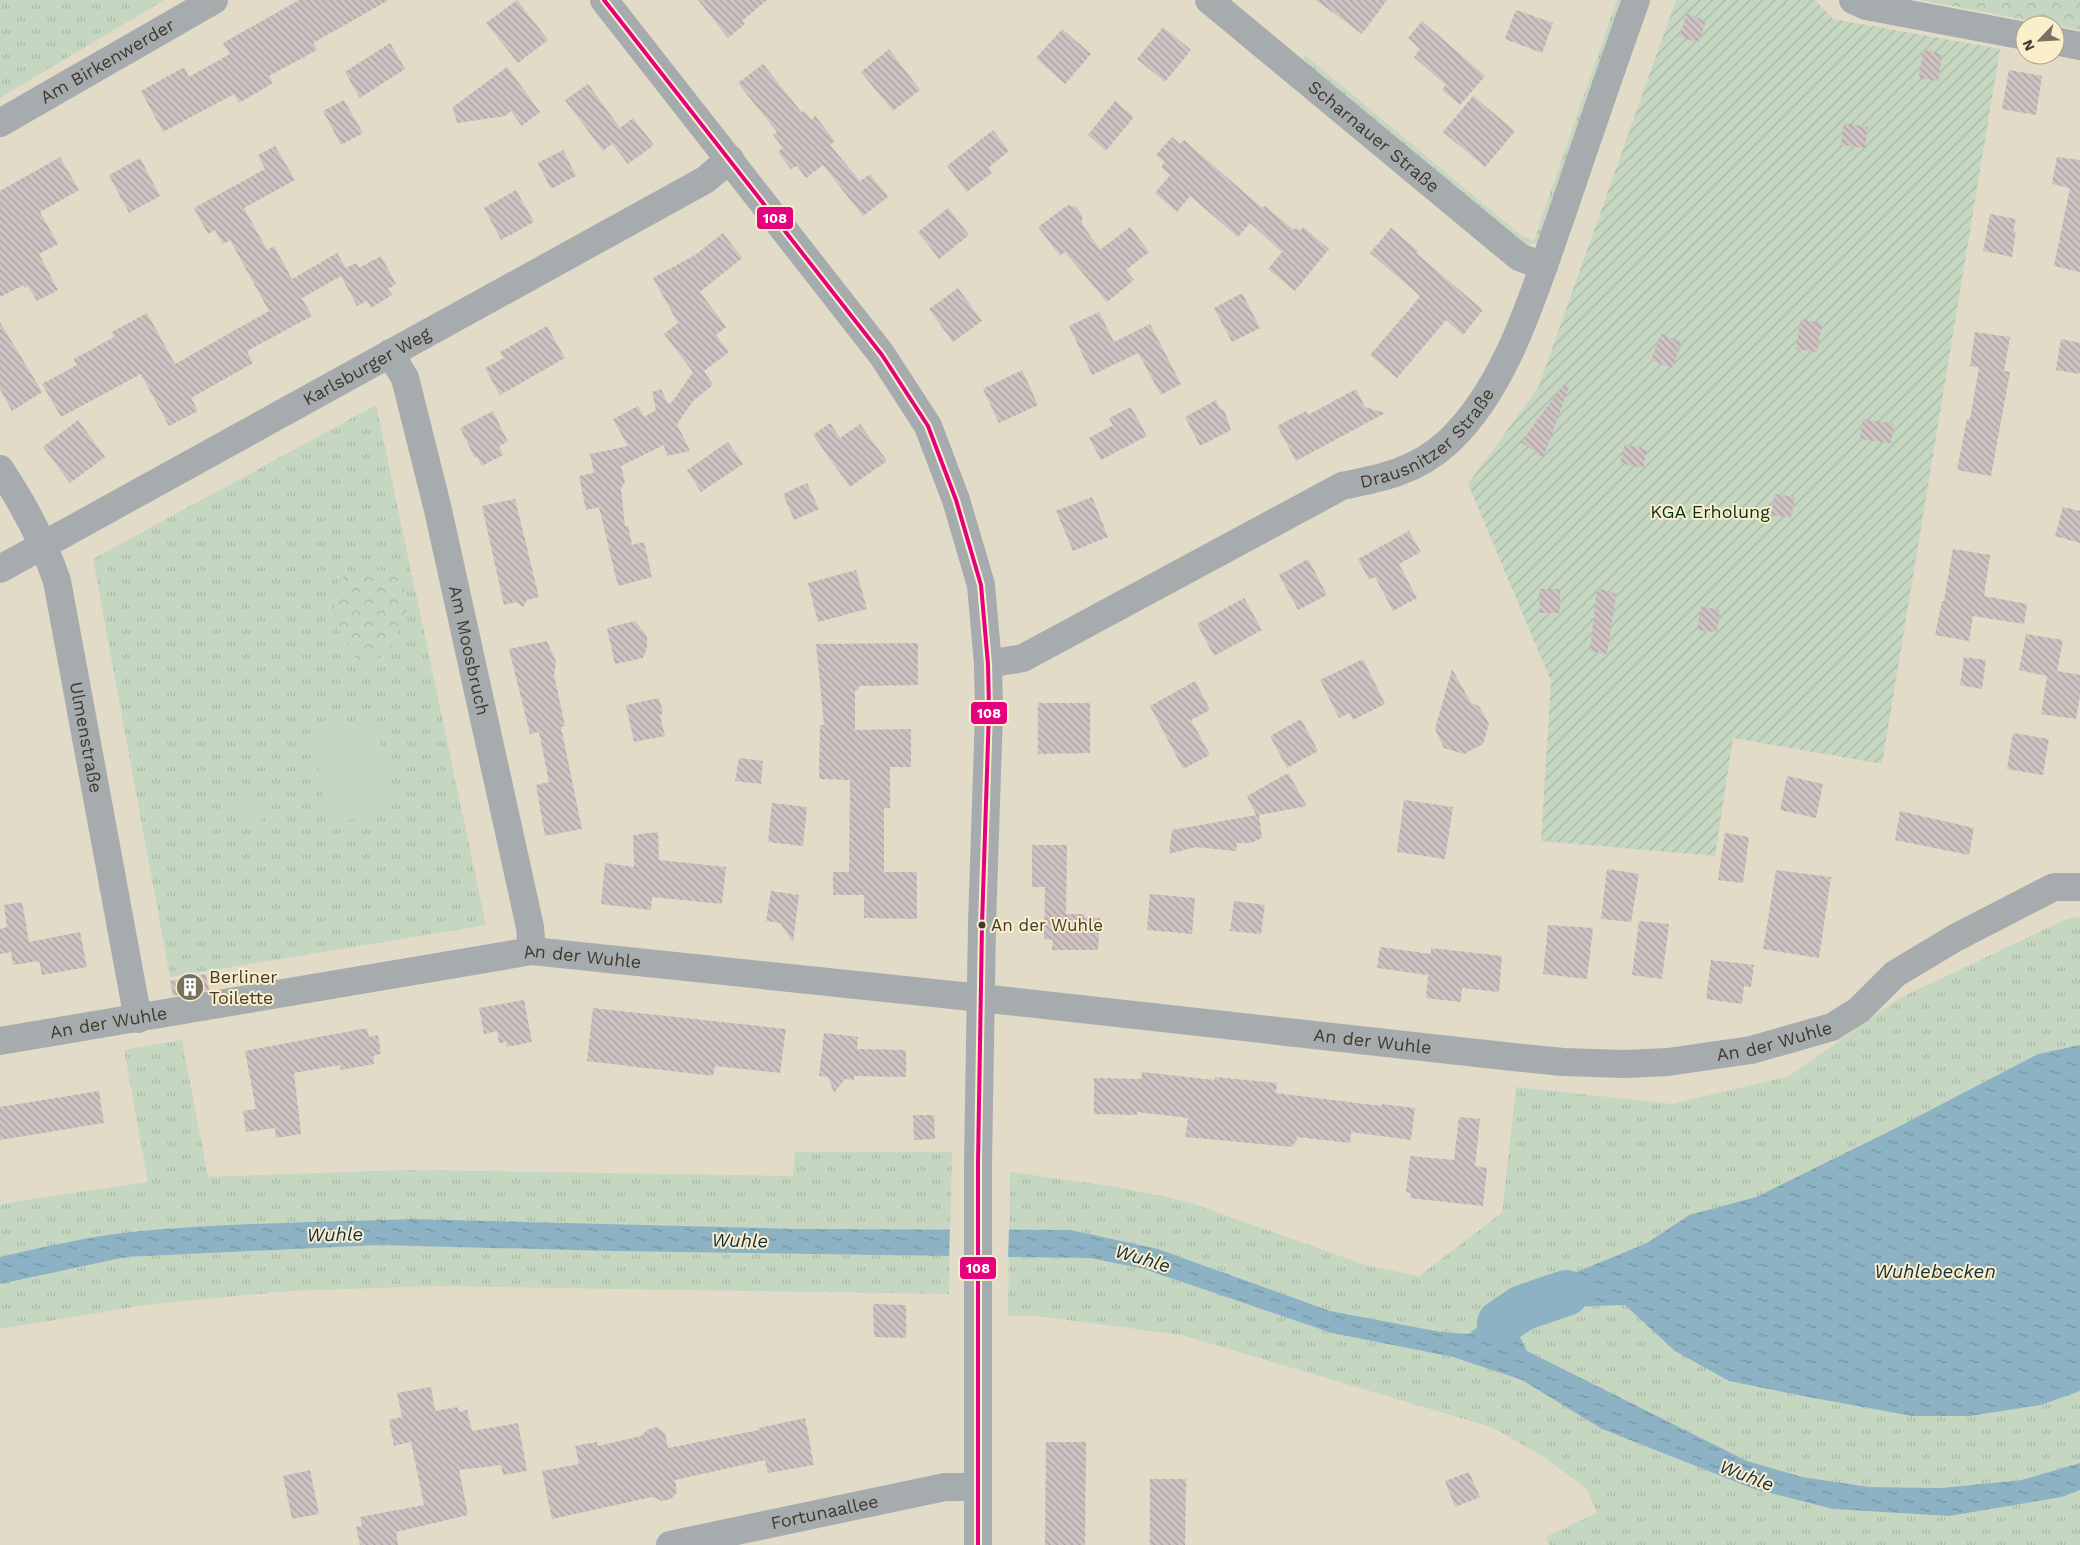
<svg xmlns="http://www.w3.org/2000/svg" width="2080" height="1545" font-family="'Work Sans',sans-serif">
	<defs>
		<pattern id="grass-tufts" width="24" height="20" patternUnits="userSpaceOnUse" patternTransform="scale(1.25)"><rect width="24" height="20" fill="#c5d6c1"/><path d="M3 7l-1-3M5 7V3M7 7l1-3M15 17l-1-3M17 17v-4M19 17l1-3" fill="none" stroke="#aab8a6"/></pattern>
		<pattern id="forest-crowns" width="20" height="18" patternUnits="userSpaceOnUse" patternTransform="scale(1.25)"><rect width="20" height="18" fill="#c5d6c1"/><path d="M2 6a3 3 0 1 1 6 0M12 15a3 3 0 1 1 6 0" fill="none" stroke="#aab8a6"/></pattern>
		<pattern id="garden-furrows" width="10" height="10" patternUnits="userSpaceOnUse" patternTransform="scale(1.25)"><rect width="10" height="10" fill="#c5d6c1"/><path d="M-1 1l2-2M0 10L10 0M9 11l2-2" fill="none" stroke="#aab8a6"/></pattern>
		<pattern id="water-ripples" width="26" height="14" patternUnits="userSpaceOnUse" patternTransform="scale(1.25)"><rect width="26" height="14" fill="#8cb2c4"/><path d="M2 4q2-2 4 0t4 0M15 11q2-2 4 0t4 0" fill="none" stroke="#7492a0"/></pattern>
		<pattern id="building-back-hatch" width="6" height="6" patternUnits="userSpaceOnUse" patternTransform="scale(1.25)"><rect width="6" height="6" fill="#cec2c2"/><path d="M-1 5l2 2M0 0l6 6M5-1l2 2" fill="none" stroke="#a99f9e"/></pattern>
	</defs>
	<rect width="100%" height="100%" fill="#e2dbc8"/>
	<!-- grass -->
	<g fill="url(#grass-tufts)">
		<polygon points="0,0 164,0 0,98"/>
		<polygon points="1617,0 1627,0 1538,242 1526,246 1301,66 1305,55 1523,237 1534,240"/>
		<polygon points="376,405 486,925 170,977 93,559"/>
		<polygon points="2080,917 2080,1045 2038,1054 1894,1129 1756,1197 1689,1215 1647,1243 1562,1278 1569,1307 1625,1305 1675,1351 1808,1397 1912,1416 1970,1416 2041,1405 2080,1391 2080,1463 2022,1480 1941,1488 1869,1487 1802,1477 1747,1461 1527,1351 1519,1335 1528,1319 1558,1296 1556,1283 1513,1298 1469,1334 1441,1332 1330,1311 1158,1249 1010,1257 1090,1258 1144,1269 1332,1333 1453,1357 1522,1380 1602,1429 1754,1489 1833,1509 1949,1516 2062,1497 2080,1490 2080,1545 1549,1545 1546,1537 1597,1513 1586,1488 1539,1454 1491,1427 1182,1335 1037,1316 1008,1316 1010,1172 1116,1187 1162,1196 1194,1204 1368,1266 1419,1276 1502,1213 1516,1087 1672,1104 1789,1076 1900,998 2069,918"/>
		<polygon points="182,1040 208,1177 405,1170 793,1176 795,1152 952,1152 949,1294 434,1286 291,1291 152,1304 0,1329 0,1284 126,1257 379,1245 611,1251 949,1256 949,1229 799,1229 413,1219 275,1223 130,1232 38,1248 0,1257 0,1205 38,1198 148,1182 124,1050"/>
	</g>
	<!-- forest -->
	<g fill="url(#forest-crowns)">
		<polygon points="1921,0 2080,0 2080,30"/>
		<path d="M372,569L388,571L402,582L407,595V614L390,649L379,658L361,662C352,655 351,650 346,640C344,637 341,634 339,630C335,623 335,615 334,607C332,579 346,570 372,569Z"/>
	</g>
	<!-- garden -->
	<polygon fill="url(#garden-furrows)" points="1676,0 1815,0 1833,19 2000,49 1882,764 1733,738 1715,856 1541,841 1551,681 1468,484 1538,388"/>
	<!-- pitch -->
	<g fill="#c5d6c1">
		<polygon points="377,720 392,814 327,824 312,730"/>
		<polygon points="240,788 270,802 258,828 228,814"/>
	</g>
	<!-- water -->
	<g fill="url(#water-ripples)">
		<polygon points="2080,1045 2080,1391 2041,1405 1970,1416 1912,1416 1808,1397 1729,1381 1675,1351 1625,1305 1569,1307 1562,1278 1647,1243 1689,1215 1756,1197 1894,1129 2038,1054"/>
		<path d="M413,1219L799,1229L1070,1230L1158,1249L1330,1311L1441,1332L1469,1334L1513,1298L1556,1283L1561,1309L1528,1319L1519,1335L1527,1351L1747,1461L1802,1477L1869,1487L1941,1488L2022,1480L2080,1463V1490L2062,1497L1949,1516L1833,1509L1754,1489L1602,1429L1522,1380L1453,1357L1332,1333L1144,1269L1090,1258L611,1251L379,1245L126,1257L0,1284V1257C43,1247 87,1237 131,1232C224,1223 319,1222 413,1219Z"/>
	</g>
	<!-- pier -->
	<polygon fill="#e2dbc8" points="950,1227 1009,1227 1008,1259 949,1259"/>
	<g fill="none" stroke-linecap="round" stroke-linejoin="round">
		<!-- river -->
		<polyline stroke="#8cb2c4" stroke-width="46" points="1500,1323 1522,1308 1566,1293"/>
	</g>
	<!-- building -->
	<g fill="url(#building-back-hatch)">
		<polygon points="299,0 389,0 313,43 317,50 269,76 273,83 239,103 234,94 163,132 141,91 184,67 189,77 230,54 223,43"/>
		<polygon points="517,0 548,40 518,63 486,23"/>
		<polygon points="698,0 767,0 742,21 745,24 728,38"/>
		<polygon points="1316,0 1387,0 1362,34"/>
		<polygon points="1516,10 1553,23 1542,53 1505,39"/>
		<polygon points="1687,14 1706,21 1698,43 1679,36"/>
		<polygon points="1422,21 1485,76 1460,105 1442,90 1446,85 1414,57 1420,49 1408,38"/>
		<polygon points="1163,27 1191,50 1165,82 1137,59"/>
		<polygon points="1062,29 1091,54 1065,84 1036,58"/>
		<polygon points="390,43 405,69 360,98 345,72"/>
		<polygon points="889,49 920,90 893,111 861,72"/>
		<polygon points="1923,50 1942,54 1938,81 1919,78"/>
		<polygon points="763,64 802,113 804,111 811,120 815,116 835,141 830,145 860,181 870,174 888,197 863,216 823,165 806,178 797,166 791,169 778,152 783,148 773,135 777,132 738,83"/>
		<polygon points="507,67 540,112 522,126 511,111 505,116 457,123 453,107"/>
		<polygon points="2009,70 2042,76 2036,115 2002,109"/>
		<polygon points="588,84 620,128 633,118 654,145 628,164 612,144 603,151 565,100"/>
		<polygon points="1473,96 1515,131 1485,167 1443,132"/>
		<polygon points="344,100 363,133 341,145 323,111"/>
		<polygon points="1115,101 1134,117 1106,151 1088,135"/>
		<polygon points="1844,123 1868,127 1865,148 1841,145"/>
		<polygon points="993,130 1009,151 988,168 992,173 967,192 947,166"/>
		<polygon points="1172,137 1180,144 1184,140 1262,208 1265,206 1294,230 1296,227 1300,231 1303,227 1329,249 1295,291 1268,269 1282,252 1250,223 1238,237 1190,196 1177,212 1155,193 1170,175 1161,167 1165,162 1156,155"/>
		<polygon points="275,146 295,180 244,208 267,250 274,246 292,279 337,253 346,268 356,263 359,268 381,256 396,284 388,289 392,295 371,308 367,301 357,306 341,276 302,298 312,316 247,351 253,363 191,398 198,411 169,426 141,374 61,417 42,384 77,365 74,359 114,337 112,332 147,313 175,364 269,311 230,240 223,244 215,230 208,234 194,208 265,169 258,155"/>
		<polygon points="563,150 576,176 551,189 538,163"/>
		<polygon points="60,157 79,190 40,212 58,244 39,254 58,290 37,301 28,286 25,288 24,285 0,297 0,191"/>
		<polygon points="2057,157 2080,160 2080,272 2054,266 2070,188 2052,184"/>
		<polygon points="140,158 160,196 129,213 109,175"/>
		<polygon points="516,190 534,222 501,240 484,208"/>
		<polygon points="1068,205 1076,207 1082,215 1082,224 1100,250 1130,227 1149,252 1126,270 1134,280 1107,302 1065,252 1060,256 1038,227"/>
		<polygon points="948,208 969,235 939,259 918,232"/>
		<polygon points="1990,214 2016,219 2013,231 2016,232 2012,257 1983,251"/>
		<polygon points="1391,228 1418,251 1416,253 1483,310 1463,335 1446,320 1397,378 1370,355 1419,298 1419,295 1370,253"/>
		<polygon points="723,233 742,258 700,292 726,327 716,335 729,352 704,371 713,385 693,401 677,424 690,451 667,456 664,445 621,466 625,482 621,488 625,526 628,526 632,545 644,542 652,577 618,586 599,507 586,510 579,476 594,473 590,454 628,446 613,419 638,406 644,417 656,410 652,392 661,389 668,404 672,402 693,372 664,334 678,323 653,278 695,255"/>
		<polygon points="958,288 982,321 953,342 929,309"/>
		<polygon points="1242,293 1260,328 1232,342 1214,308"/>
		<polygon points="1099,312 1114,342 1150,324 1181,384 1161,395 1138,353 1092,375 1069,326"/>
		<polygon points="1801,319 1822,323 1817,352 1796,349"/>
		<polygon points="0,322 42,392 12,411 0,389"/>
		<polygon points="547,326 565,358 500,395 485,368 504,358 500,352"/>
		<polygon points="1975,332 2010,337 2004,371 2010,372 1991,476 1957,470 1967,419 1970,419 1979,367 1970,366"/>
		<polygon points="1661,334 1682,342 1672,368 1651,360"/>
		<polygon points="2061,339 2080,343 2080,374 2056,370"/>
		<polygon points="1022,370 1038,405 999,423 983,389"/>
		<polygon points="1564,384 1569,387 1543,458 1521,442"/>
		<polygon points="1356,389 1365,407 1385,413 1296,461 1277,426 1306,411 1308,415"/>
		<polygon points="1216,400 1220,409 1224,410 1231,430 1200,446 1185,417"/>
		<polygon points="1131,407 1147,436 1101,460 1089,438 1113,425 1109,418"/>
		<polygon points="493,411 508,442 499,446 503,455 482,466 477,457 475,458 460,428"/>
		<polygon points="1863,419 1894,424 1891,443 1860,439"/>
		<polygon points="78,420 105,457 70,483 43,447"/>
		<polygon points="830,423 840,438 860,424 887,461 850,487 813,435"/>
		<polygon points="728,442 743,464 701,492 687,470"/>
		<polygon points="1625,444 1647,450 1643,468 1620,463"/>
		<polygon points="807,483 819,509 794,520 783,494"/>
		<polygon points="1775,494 1795,497 1791,518 1771,515"/>
		<polygon points="1092,497 1108,537 1073,551 1056,511"/>
		<polygon points="515,499 539,597 527,600 523,607 516,602 504,605 482,506"/>
		<polygon points="2063,507 2080,511 2080,543 2055,536"/>
		<polygon points="1409,531 1421,552 1399,564 1417,598 1393,611 1375,577 1369,580 1358,559"/>
		<polygon points="1953,549 1990,555 1984,596 2027,604 2024,624 1973,616 1969,641 1935,635 1942,601 1944,601"/>
		<polygon points="1308,559 1327,595 1298,610 1279,575"/>
		<polygon points="856,570 867,609 818,622 808,583"/>
		<polygon points="1597,588 1616,594 1607,654 1590,651"/>
		<polygon points="1539,589 1560,589 1560,613 1540,613"/>
		<polygon points="1244,598 1262,630 1214,656 1197,624"/>
		<polygon points="1701,607 1720,610 1717,632 1697,630"/>
		<polygon points="635,621 647,636 647,647 643,658 615,664 607,628"/>
		<polygon points="2026,634 2063,640 2057,671 2080,675 2080,695 2076,719 2041,714 2047,676 2019,670"/>
		<polygon points="547,641 556,662 554,675 565,726 561,727 582,829 545,836 536,785 549,782 539,732 530,734 509,649"/>
		<polygon points="918,643 918,685 859,686 859,690 855,690 855,730 911,729 911,767 890,767 890,808 884,808 884,872 917,872 917,919 864,918 864,895 833,895 833,872 849,872 850,780 819,779 820,725 824,725 816,644"/>
		<polygon points="1964,657 1986,660 1982,689 1960,685"/>
		<polygon points="1363,659 1385,704 1353,720 1350,713 1339,718 1320,680"/>
		<polygon points="1452,669 1471,703 1479,706 1489,724 1483,744 1464,754 1444,748 1435,729"/>
		<polygon points="1195,681 1210,710 1191,720 1210,755 1183,769 1150,706"/>
		<polygon points="659,698 663,712 660,716 665,736 634,742 626,705"/>
		<polygon points="1038,703 1090,703 1090,753 1038,754"/>
		<polygon points="1301,719 1318,751 1287,768 1270,736"/>
		<polygon points="2013,733 2049,739 2043,775 2007,769"/>
		<polygon points="739,758 763,761 761,784 735,781"/>
		<polygon points="1288,773 1307,806 1259,815 1262,838 1251,843 1237,843 1236,851 1196,847 1169,854 1172,830 1256,815 1247,796"/>
		<polygon points="1787,776 1823,784 1816,818 1780,810"/>
		<polygon points="1404,800 1453,807 1445,859 1397,852"/>
		<polygon points="772,803 807,807 803,846 768,842"/>
		<polygon points="1900,811 1974,828 1969,855 1895,840"/>
		<polygon points="658,832 659,860 726,867 722,904 652,897 651,910 601,904 605,863 634,867 633,835"/>
		<polygon points="1725,833 1749,837 1743,883 1718,880"/>
		<polygon points="1032,845 1067,845 1066,914 1085,914 1084,917 1100,918 1098,950 1052,950 1053,940 1044,939 1045,887 1032,887"/>
		<polygon points="1607,869 1639,874 1631,922 1601,919"/>
		<polygon points="1776,870 1831,877 1819,958 1763,949"/>
		<polygon points="771,891 799,895 793,942 780,923 766,921"/>
		<polygon points="1150,894 1195,898 1192,934 1147,930"/>
		<polygon points="1234,901 1265,905 1261,934 1230,931"/>
		<polygon points="22,902 29,942 80,932 87,967 42,975 39,961 13,965 11,952 0,954 0,929 7,927 4,905"/>
		<polygon points="1639,921 1669,924 1662,979 1632,975"/>
		<polygon points="1548,925 1593,928 1587,979 1543,974"/>
		<polygon points="1380,947 1431,954 1431,948 1502,956 1499,992 1462,988 1461,1002 1426,998 1428,975 1377,968"/>
		<polygon points="1711,960 1754,965 1751,987 1744,986 1742,1004 1706,999"/>
		<polygon points="206,974 209,990 173,996 170,981"/>
		<polygon points="524,1000 532,1042 507,1047 506,1042 499,1043 497,1031 484,1034 479,1008"/>
		<polygon points="593,1008 786,1029 780,1073 715,1066 713,1076 587,1061"/>
		<polygon points="367,1028 369,1037 378,1035 381,1054 373,1056 374,1064 341,1070 340,1065 294,1073 301,1134 276,1138 275,1128 246,1132 243,1111 256,1109 245,1051"/>
		<polygon points="824,1033 858,1037 857,1049 906,1050 906,1077 854,1076 854,1080 845,1079 834,1093 828,1077 819,1076"/>
		<polygon points="1142,1072 1215,1080 1215,1077 1277,1083 1276,1093 1381,1106 1382,1104 1415,1108 1411,1140 1351,1132 1350,1143 1297,1137 1296,1143 1294,1143 1293,1147 1185,1137 1188,1118 1137,1112 1137,1115 1094,1114 1094,1078 1141,1079"/>
		<polygon points="99,1091 104,1123 0,1140 0,1107"/>
		<polygon points="913,1115 934,1115 935,1139 914,1140"/>
		<polygon points="1459,1117 1480,1119 1475,1166 1487,1168 1483,1206 1410,1198 1411,1193 1406,1192 1410,1156 1454,1160"/>
		<polygon points="873,1304 906,1305 906,1338 874,1337"/>
		<polygon points="431,1387 435,1411 458,1407 459,1412 467,1410 472,1431 518,1423 527,1471 503,1475 501,1465 459,1470 468,1515 396,1532 398,1545 360,1545 356,1527 362,1526 360,1517 424,1505 411,1442 394,1446 389,1420 402,1417 397,1393"/>
		<polygon points="805,1418 814,1465 768,1473 765,1460 675,1480 677,1492 671,1499 662,1501 652,1497 552,1519 542,1471 579,1464 575,1446 597,1442 598,1446 641,1436 647,1430 657,1427 665,1433 668,1448 759,1430 759,1428"/>
		<polygon points="1046,1442 1086,1442 1085,1545 1045,1545"/>
		<polygon points="310,1470 319,1514 292,1519 283,1476"/>
		<polygon points="1469,1472 1480,1497 1455,1507 1445,1481"/>
		<polygon points="1150,1479 1186,1479 1185,1545 1150,1545"/>
	</g>
	<g fill="none" stroke-linecap="round" stroke-linejoin="round">
		<!-- minor -->
		<g stroke="#a6abae" stroke-width="28">
			<polyline points="604,0 882,355 928,426 956,500 981,585 988,664 989,711 982,925 978,1163 978,1545"/>
			<path id="s1" d="M1209,0L1519,257L1544,266"/>
			<polyline points="1853,0 1866,6 2025,36"/>
			<polyline points="2055,41 2080,46"/>
			<path id="s2" d="M0,123L214,0"/>
			<path id="s3" d="M390,353L405,378L438,510L530,927L532,951"/>
			<path id="s4" d="M0,469C24,505 43,540 57,581L138,1019"/>
			<path id="s5" d="M0,569L705,180L730,159"/>
			<path id="s6" d="M988,664L1023,658L1342,486C1382,478 1417,471 1448,442C1508,387 1536,286 1563,211C1587,140 1611,70 1636,0"/>
			<path id="s7" d="M0,1041L532,951L981,998L1513,1057L1563,1062L1624,1064L1668,1062L1751,1050L1832,1027L1859,1010L1895,974L1955,938L2054,887H2080"/>
			<path id="s8" d="M670,1545L945,1487H978"/>
		</g>
		<defs>
			<polyline id="bus-1" points="604,0 882,355 928,426 956,500 981,585 988,664 989,711 982,925 978,1163 978,1545"/>
		</defs>
		<!-- bus-1 casing -->
		<use href="#bus-1" stroke="#faeecb" stroke-width="8"/>
		<!-- bus-1 -->
		<use href="#bus-1" stroke="#e5007d" stroke-width="4"/>
	</g>
	<!-- icons -->
	<defs>
		<symbol id="building-disc" viewBox="-11 -11 22 22"><circle r="9.5" fill="#787263" stroke="#faeecb"/><path d="M-4-6H4V6H1V3H-1V6H-4ZM-2.5-4.3h1.7v1.8h-1.7ZM.8-4.3h1.7v1.8H.8ZM-2.5-1h1.7V.8h-1.7ZM.8-1h1.7V.8H.8Z" fill="#fff"/></symbol>
	</defs>
	<g fill-rule="evenodd">
		<use href="#building-disc" x="174" y="971" width="32" height="32"/>
	</g>
	<!-- markers -->
	<circle fill="#3f3a2d" stroke="#faeecb" stroke-width="2" cx="982" cy="925" r="4.5"/>
	<g text-anchor="middle" stroke-width="4" stroke-linejoin="round" paint-order="stroke">
		<!-- bus labels -->
		<g font-size="17" fill="#3f3a2d" stroke="#faeecb" text-anchor="start">
			<text x="991" y="931">An der Wuhle</text>
		</g>
		<!-- street labels -->
		<g font-size="18" fill="#3f3a2d" stroke="#faeecb">
			<text dy="6" stroke="none"><textPath href="#s2" startOffset="124">Am Birkenwerder</textPath></text>
			<text dy="6" stroke="none"><textPath href="#s1" startOffset="214">Scharnauer Straße</textPath></text>
			<text dy="6" stroke="none"><textPath href="#s5" startOffset="419">Karlsburger Weg</textPath></text>
			<text dy="6" stroke="none"><textPath href="#s6" startOffset="499">Drausnitzer Straße</textPath></text>
			<text dy="6" stroke="none"><textPath href="#s3" startOffset="309">Am Moosbruch</textPath></text>
			<text dy="6" stroke="none"><textPath href="#s4" startOffset="285">Ulmenstraße</textPath></text>
			<text dy="6" stroke="none"><textPath href="#s7" startOffset="590">An der Wuhle</textPath></text>
			<text dy="6" stroke="none"><textPath href="#s7" startOffset="110">An der Wuhle</textPath></text>
			<text dy="6" stroke="none"><textPath href="#s7" startOffset="1790">An der Wuhle</textPath></text>
			<text dy="6" stroke="none"><textPath href="#s7" startOffset="1385">An der Wuhle</textPath></text>
			<text dy="6" stroke="none"><textPath href="#s8" startOffset="158">Fortunaallee</textPath></text>
		</g>
		<!-- park labels -->
		<g font-size="18" fill="#02321c" stroke="#faeecb">
			<text x="1710" y="518">KGA Erholung</text>
		</g>
		<!-- poi labels -->
		<g font-size="18" fill="#3f3a2d" stroke="#faeecb" text-anchor="start">
			<text x="209" y="983">Berliner<tspan x="209" dy="21">Toilette</tspan></text>
		</g>
		<!-- water labels -->
		<g font-size="19" font-style="italic" fill="#132e3d" stroke="#faeecb">
			<text transform="translate(335 1234) rotate(-1)" y="7">Wuhle</text>
			<text transform="translate(740 1240) rotate(1)" y="7">Wuhle</text>
			<text transform="translate(1143 1258) rotate(17)" y="7">Wuhle</text>
			<text x="1935" y="1278">Wuhlebecken</text>
			<text transform="translate(1747 1475) rotate(21)" y="7">Wuhle</text>
		</g>
	</g>
	<g stroke="#faeecb" stroke-width="2">
		<rect x="756" y="206" width="38" height="24" rx="5" fill="#e5007d"/>
		<rect x="970" y="701" width="38" height="24" rx="5" fill="#e5007d"/>
		<rect x="959" y="1256" width="38" height="24" rx="5" fill="#e5007d"/>
	</g>
	<g font-size="14" text-anchor="middle" font-weight="bold" fill="#fff">
		<text x="775" y="223">108</text>
		<text x="989" y="718">108</text>
		<text x="978" y="1273">108</text>
	</g>
	<!-- north arrow -->
	<g transform="translate(2040 40) rotate(245)"><circle r="24" fill="#faeecb" stroke="#afa68c"/>
	<path d="M0-4L9 19L0 12L-9 19Z" fill="#787263"/>
	<text y="-8" font-size="14" font-weight="bold" text-anchor="middle" fill="#3f3a2d">N</text>
	</g>
</svg>
